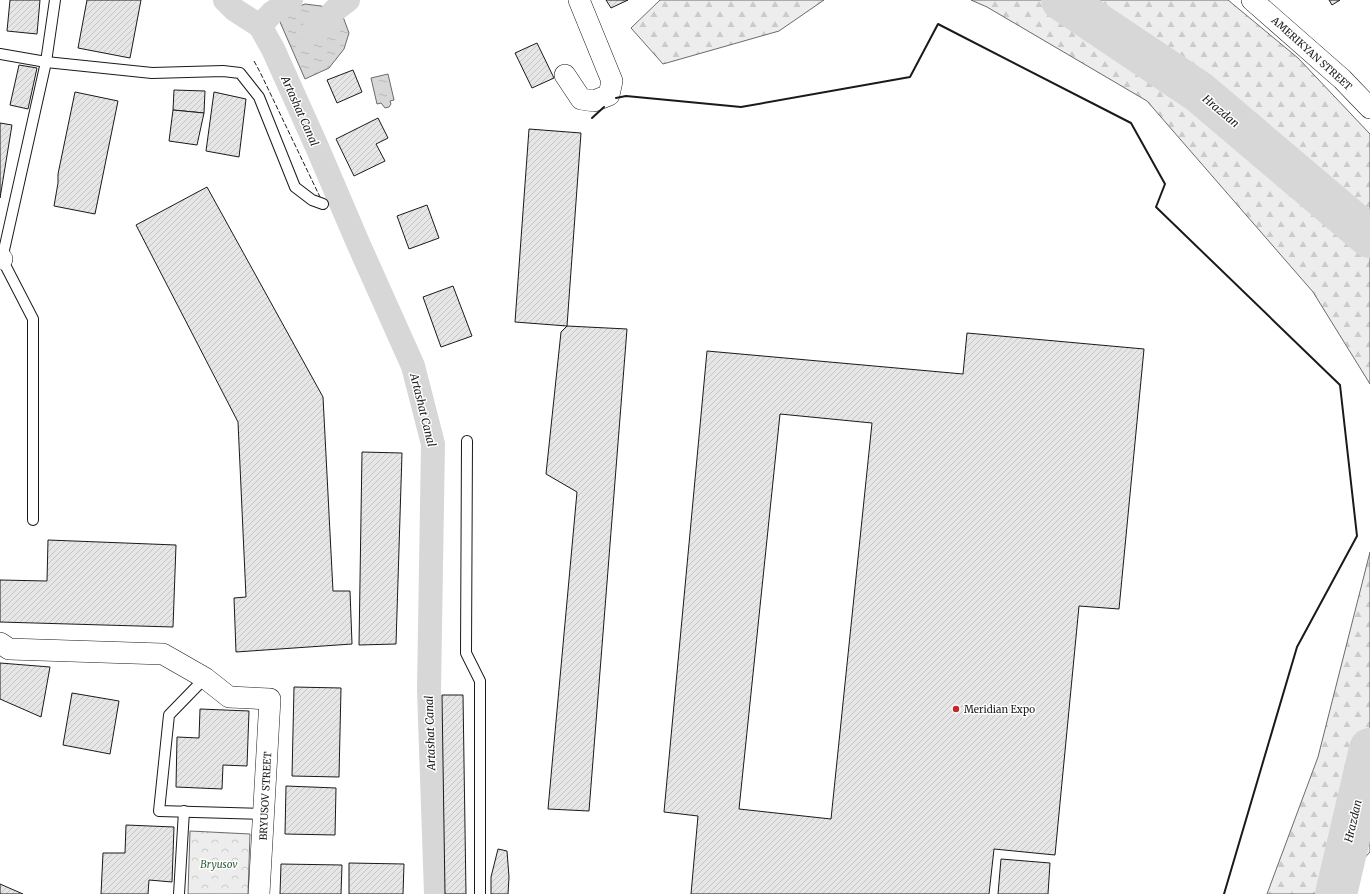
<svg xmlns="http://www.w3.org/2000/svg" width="1370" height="894" font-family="Merriweather,serif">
	<defs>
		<pattern id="forest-firs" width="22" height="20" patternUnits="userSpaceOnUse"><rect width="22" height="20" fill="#ededed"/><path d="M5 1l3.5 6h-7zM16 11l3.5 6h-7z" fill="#cbcbcb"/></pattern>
		<pattern id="park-crowns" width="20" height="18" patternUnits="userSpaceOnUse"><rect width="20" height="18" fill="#ededed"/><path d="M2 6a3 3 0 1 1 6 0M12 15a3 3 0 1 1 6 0" fill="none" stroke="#cbcbcb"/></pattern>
		<pattern id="water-ripples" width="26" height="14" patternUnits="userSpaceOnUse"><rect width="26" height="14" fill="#d7d7d7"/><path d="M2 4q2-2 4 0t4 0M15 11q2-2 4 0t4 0" fill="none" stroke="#b8b8b8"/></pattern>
		<pattern id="building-hatch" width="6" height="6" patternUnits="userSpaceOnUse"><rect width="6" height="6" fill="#e6e6e6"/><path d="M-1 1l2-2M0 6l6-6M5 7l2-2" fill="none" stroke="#c5c5c5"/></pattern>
	</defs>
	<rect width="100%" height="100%" fill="#fff"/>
	<!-- forest -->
	<g fill="url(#forest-firs)" stroke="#6a6a6a">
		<polygon points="660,0 824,0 779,31 663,64 631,28"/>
		<polygon points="971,0 1228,0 1298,58 1370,134 1370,384 1313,292 1147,101 987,7"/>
		<polygon points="1370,552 1370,852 1359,864 1352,894 1267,894 1318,757"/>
	</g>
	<!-- park -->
	<polygon fill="url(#park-crowns)" stroke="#6a6a6a" points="190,831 250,834 248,894 188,894"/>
	<!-- water -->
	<g fill="url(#water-ripples)" stroke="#6a6a6a">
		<polygon points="305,4 321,6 335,10 342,14 349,33 344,49 329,68 305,79 280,22 290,10"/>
		<polygon points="388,74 394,100 390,101 391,104 389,107 385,108 381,103 377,104 371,78"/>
	</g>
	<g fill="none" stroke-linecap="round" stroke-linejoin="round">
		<!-- canal -->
		<g stroke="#d7d7d7" stroke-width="24">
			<polyline points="225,0 235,10 260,26 273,49 317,147 358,243 413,366 433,444 429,690 436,894"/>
			<polyline points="260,26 272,13 291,0"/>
			<polyline points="312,33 318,30 335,10 348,0"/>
		</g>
		<!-- river -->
		<g stroke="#d7d7d7" stroke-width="42">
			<polyline points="1062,0 1199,92 1370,237"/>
			<polyline points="1336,894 1370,749"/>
		</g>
	</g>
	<!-- building -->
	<g fill="url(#building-hatch)" stroke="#1a1a1a" fill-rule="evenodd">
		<polygon points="10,0 40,0 37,34 7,31"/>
		<polygon points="87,0 141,0 130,58 78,48"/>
		<polygon points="606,0 628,0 611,8"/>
		<polygon points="1329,0 1340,0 1332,5"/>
		<polygon points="537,43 554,78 532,88 515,53"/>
		<polygon points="19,65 37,68 28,109 10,105"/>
		<polygon points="353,70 362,92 337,103 327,80"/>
		<polygon points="174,90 205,91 204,113 173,110"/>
		<polygon points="75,92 118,101 95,214 54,206 58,183 58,174"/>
		<polygon points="214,92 246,99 239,157 206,151"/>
		<polygon points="173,110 204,113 197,145 169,141"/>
		<polygon points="378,118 388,138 376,144 385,161 354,176 336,139"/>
		<polygon points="0,123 12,125 0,198"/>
		<polygon points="529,129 581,133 567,326 515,322"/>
		<polygon points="207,187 323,397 333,591 350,591 352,644 236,652 234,598 246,597 238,422 136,225"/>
		<polygon points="427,205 439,238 409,249 397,216"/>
		<polygon points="453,286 472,336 441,347 423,297"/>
		<polygon points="567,326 627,329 589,811 548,809 577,492 546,474 561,332"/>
		<path d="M967,333L1144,349L1119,609L1079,606L1055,855L994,849L989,894H691L698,816L664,812L707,351L963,374ZM780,414L872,423L831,819L739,809Z"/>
		<polygon points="362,452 402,453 396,644 359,645"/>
		<polygon points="48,540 176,545 173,627 0,622 0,580 47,581"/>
		<polygon points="0,663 50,667 41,717 0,699"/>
		<polygon points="294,687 341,688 339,777 292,776"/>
		<polygon points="72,693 119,701 110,754 63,745"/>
		<polygon points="442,695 463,695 466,894 445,894"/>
		<polygon points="200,709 249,711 247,766 223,765 222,789 176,787 177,737 199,738"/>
		<polygon points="286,786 336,788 335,835 285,834"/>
		<polygon points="126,825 174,827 172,882 149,880 148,894 101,894 103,853 125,853"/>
		<polygon points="498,849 507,851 509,877 508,894 491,894 491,877"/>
		<polygon points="1001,859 1050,863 1048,894 998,894"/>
		<polygon points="349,863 404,864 403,894 349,894"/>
		<polygon points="281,864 342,865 341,894 280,894"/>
		<polygon points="0,884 23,894 0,894"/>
	</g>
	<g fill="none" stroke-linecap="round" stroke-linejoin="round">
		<defs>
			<g id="service">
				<polyline points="0,54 46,62 152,73 223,71 240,73 259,97 295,187 312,200 323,204"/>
				<polyline points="467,441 466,653 480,681 480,894"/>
				<polyline points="33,520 33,319 2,259 46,62 55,0"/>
				<polyline points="205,678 169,715 159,811 264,814"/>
				<polyline points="179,894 184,811"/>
			</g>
			<g id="minor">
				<polyline points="1252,0 1342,79 1370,108"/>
				<polyline points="565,75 581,99 594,101 609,95 612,81 579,0"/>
				<polyline points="0,259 2,259"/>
				<polyline points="0,643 9,649 163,654 205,678 229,697 270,699 259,894"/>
			</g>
		</defs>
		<!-- service casing -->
		<use href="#service" stroke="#1a1a1a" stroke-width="12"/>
		<!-- minor casing -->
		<use href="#minor" stroke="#1a1a1a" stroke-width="22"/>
		<!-- service -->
		<use href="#service" stroke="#fff" stroke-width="10"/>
		<!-- minor -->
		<use href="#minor" stroke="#fff" stroke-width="21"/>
		<!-- fence -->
		<polyline stroke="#1a1a1a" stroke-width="1" stroke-dasharray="5 2" stroke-linecap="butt" points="254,61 260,72 320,197"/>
		<!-- wall -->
		<g stroke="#1a1a1a" stroke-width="2">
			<polyline points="616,98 626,96 741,107 910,77 938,24 1131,123 1165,184 1156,207 1340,385 1357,536 1297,647 1224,894"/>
			<polyline points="592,118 604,107"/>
		</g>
	</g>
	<!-- markers -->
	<circle fill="#c62828" stroke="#fff" stroke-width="1.5" cx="956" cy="709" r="4"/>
	<g text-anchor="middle" stroke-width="3" stroke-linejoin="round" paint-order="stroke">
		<!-- street labels -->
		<g font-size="10" fill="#1a1a1a" stroke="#fff">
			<text transform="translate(1312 53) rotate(42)" y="4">AMERIKYAN STREET</text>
			<text transform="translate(265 796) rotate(-87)" y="4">BRYUSOV STREET</text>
		</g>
		<!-- poi labels -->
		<g font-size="10" fill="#1a1a1a" stroke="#fff" text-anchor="start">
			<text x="964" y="713">Meridian Expo</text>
		</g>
		<!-- park labels -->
		<g font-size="10" font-style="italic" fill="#2b5a34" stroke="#fff">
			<text x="219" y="868">Bryusov</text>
		</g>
		<!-- water labels -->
		<g font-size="11" font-style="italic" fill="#1a1a1a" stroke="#fff">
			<text transform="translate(300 111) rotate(66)" y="4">Artashat Canal</text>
			<text transform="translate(1221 111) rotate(40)" y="4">Hrazdan</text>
			<text transform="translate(423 410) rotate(76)" y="4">Artashat Canal</text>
			<text transform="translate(430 733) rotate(-92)" y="4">Artashat Canal</text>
			<text transform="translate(1353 821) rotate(-77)" y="4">Hrazdan</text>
		</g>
	</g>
</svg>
